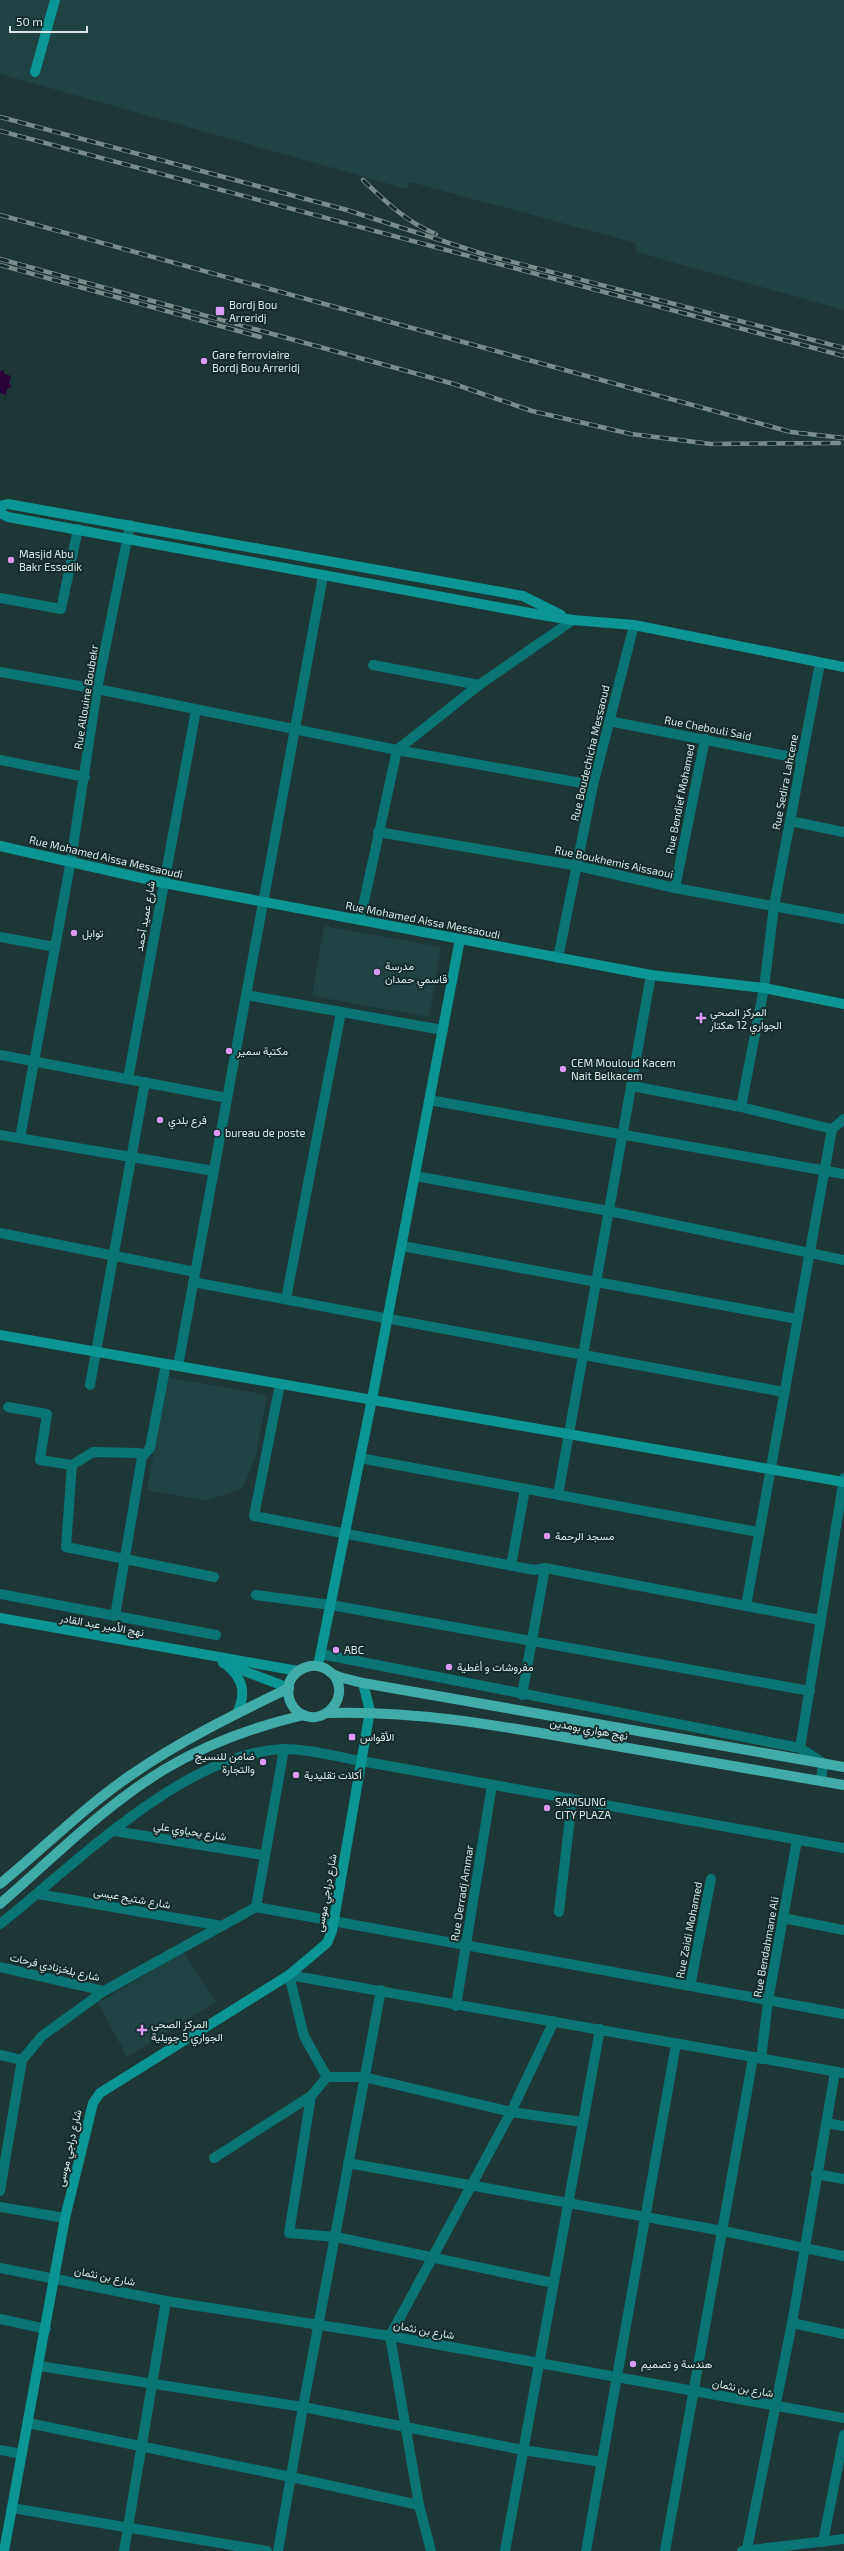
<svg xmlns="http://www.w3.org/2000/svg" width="844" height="2551" font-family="'Exo 2',Vazirmatn,sans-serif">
	<rect width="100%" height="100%" fill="#1d3636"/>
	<!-- built -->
	<g fill="#1f4242">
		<polygon points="0,0 844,0 844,310 636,252 636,243 410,182 407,189 0,74"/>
		<polygon points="324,926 441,947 429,1017 312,996"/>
		<polygon points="167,1377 267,1395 256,1456 243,1488 207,1501 147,1490"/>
		<polygon points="183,1952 216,2002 127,2057 98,2003"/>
	</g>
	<!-- water -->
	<polygon fill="#2b0239" points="3,370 5,374 11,376 9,383 12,387 7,389 6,395 0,393 0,371"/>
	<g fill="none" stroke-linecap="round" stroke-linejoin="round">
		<!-- street -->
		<g stroke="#0b7474" stroke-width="10">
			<polyline points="0,598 61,609 78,529"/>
			<polyline points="373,665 479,685"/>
			<polyline points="0,672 97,689 397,750 593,785"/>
			<polyline points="609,721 802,759"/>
			<polyline points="0,760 85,777"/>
			<polyline points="790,821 844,832"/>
			<polyline points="378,832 578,866 675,888 844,919"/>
			<polyline points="675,888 705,739"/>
			<polyline points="360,920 397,750 479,685 573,620"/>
			<polyline points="0,937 55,947"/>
			<polyline points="558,958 593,785 634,625"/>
			<polyline points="246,995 443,1030"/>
			<polyline points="0,1055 227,1098"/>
			<polyline points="128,1079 196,710"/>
			<polyline points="632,1086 741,1107 832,1129"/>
			<polyline points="429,1100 844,1174"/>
			<polyline points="741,1107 764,988 774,906 820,663"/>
			<polyline points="0,1135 214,1171"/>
			<polyline points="20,1138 71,860 97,689 130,525"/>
			<polyline points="415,1176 609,1211 844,1260"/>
			<polyline points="0,1233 195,1272"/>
			<polyline points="402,1246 797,1319"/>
			<path d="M193,1282C390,1319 587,1357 784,1392"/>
			<polyline points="286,1299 341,1012"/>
			<polyline points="178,1366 323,576"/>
			<polyline points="280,1384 254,1516 534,1570 545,1568 820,1620"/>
			<polyline points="90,1385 145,1082"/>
			<polyline points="8,1407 47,1414 40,1460 72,1465 93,1452 139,1453 142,1457"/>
			<polyline points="360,1458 758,1532"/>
			<polyline points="72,1465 66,1547 214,1577"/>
			<polyline points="558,1495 651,975"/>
			<polyline points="511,1566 525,1489"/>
			<polyline points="0,1594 216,1635"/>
			<polyline points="256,1595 331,1605 810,1691"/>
			<polyline points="746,1606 832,1129 844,1119"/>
			<polyline points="115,1616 142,1457 150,1448 166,1364"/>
			<polyline points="321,1654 800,1748 844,1478"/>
			<polyline points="522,1695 545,1568"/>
			<polyline points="800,1748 823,1763 821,1781"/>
			<polyline points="114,1831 263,1855"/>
			<polyline points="38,1894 222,1926"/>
			<polyline points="256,1907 284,1749"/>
			<polyline points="559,1912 572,1800"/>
			<polyline points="783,1918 844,1930"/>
			<path d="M0,1924C76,1864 184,1753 283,1749C305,1748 339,1757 361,1761L844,1848"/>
			<polyline points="0,1967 104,1991"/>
			<polyline points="690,1986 711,1879"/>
			<polyline points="456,2006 492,1785"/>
			<polyline points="0,2055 22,2060"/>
			<polyline points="761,2059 768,2001 797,1840"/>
			<polyline points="311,2096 289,2233 336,2237 553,2283"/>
			<polyline points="582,2122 511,2112 364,2077 327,2077 304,2036 289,1975 844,2073"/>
			<polyline points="826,2123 844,2126"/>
			<polyline points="214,2158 311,2096 327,2077"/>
			<polyline points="348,2163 723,2231 844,2256"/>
			<polyline points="816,2174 844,2179"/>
			<polyline points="0,2191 22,2060 42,2036 104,1991 256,1907 844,2014"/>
			<polyline points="0,2207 65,2218"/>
			<polyline points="0,2268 166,2301 390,2336 844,2418"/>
			<polyline points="0,2319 46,2329"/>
			<polyline points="792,2323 844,2334"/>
			<polyline points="39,2366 303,2407 523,2450 602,2462"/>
			<polyline points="28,2423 291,2477 419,2505"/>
			<polyline points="0,2450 22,2454"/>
			<polyline points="12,2508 267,2551"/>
			<polyline points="823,2542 844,2435"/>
			<polyline points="747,2549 792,2323 835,2072"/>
			<polyline points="124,2551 166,2301"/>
			<polyline points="278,2551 303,2407 381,1990"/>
			<polyline points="431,2551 419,2505 390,2336 511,2112 554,2021"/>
			<polyline points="505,2551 600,2029"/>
			<polyline points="586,2551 676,2044"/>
			<polyline points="665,2551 753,2058"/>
			<polyline points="742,2551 844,2539"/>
		</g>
		<!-- secondary -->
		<g stroke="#0b9594" stroke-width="10">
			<polyline points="35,72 55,0"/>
			<polyline points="0,506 8,504 523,596 561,615"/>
			<polyline points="0,513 8,517 530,613 573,620 634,625 844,667"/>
			<polyline points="0,846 164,883 651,975 764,988 844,1004"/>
			<polyline points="0,1335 844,1482"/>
			<polyline points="0,1618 298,1671"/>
			<polyline points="223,1663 289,1688"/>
			<path d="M228,1666C244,1680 246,1695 237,1713"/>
			<polyline points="318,1666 372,1399 460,939"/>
			<polyline points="4,2551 65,2218 93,2103 100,2093 289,1975 327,1943 332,1931 370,1711 363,1683"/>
		</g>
		<!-- primary -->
		<g stroke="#41abaa" stroke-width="10">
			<path d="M334,1675C353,1702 315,1733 294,1708C288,1700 287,1690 290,1681C296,1669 311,1662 324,1668C329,1670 332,1675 337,1676C345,1679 355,1681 363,1683L844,1767"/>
			<path d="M328,1713C415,1710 501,1726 587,1741C673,1756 758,1770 844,1785"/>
			<path d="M0,1884C44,1848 84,1807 131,1775C180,1741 235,1714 289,1688"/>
			<path d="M0,1904C53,1858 105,1805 165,1769C207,1744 256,1726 304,1715"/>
		</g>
		<defs>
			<g id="rail">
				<polyline points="0,117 347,210 486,255 844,348"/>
				<polyline points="0,131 844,356"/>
				<path d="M363,180C386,202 406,222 436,234"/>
				<polyline points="0,215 791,432 844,438"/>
				<polyline points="0,259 454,384 532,411 631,434 711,444 839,443"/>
				<polyline points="0,265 260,337"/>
			</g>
		</defs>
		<!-- rail casing -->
		<use href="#rail" stroke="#788c8b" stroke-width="4.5"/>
		<!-- rail -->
		<use href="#rail" stroke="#132c2c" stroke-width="3" stroke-dasharray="9" stroke-linecap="butt"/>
	</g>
	<!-- markers -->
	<g fill="#da9af6" stroke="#132c2c" stroke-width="1.5">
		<rect x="215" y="306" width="10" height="10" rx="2"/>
		<circle cx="204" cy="361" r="4"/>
		<circle cx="11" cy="560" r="4"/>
		<circle cx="74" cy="933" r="4"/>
		<circle cx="377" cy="972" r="4"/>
		<path d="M699 1012h4v4h4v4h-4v4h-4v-4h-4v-4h4z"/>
		<circle cx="229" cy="1051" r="4"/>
		<circle cx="563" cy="1069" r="4"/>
		<circle cx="160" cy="1120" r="4"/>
		<circle cx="217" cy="1133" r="4"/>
		<circle cx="547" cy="1536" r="4"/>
		<circle cx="336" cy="1650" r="4"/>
		<circle cx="449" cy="1667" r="4"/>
		<rect x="348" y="1733" width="8" height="8" rx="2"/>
		<circle cx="263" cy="1762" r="4"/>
		<circle cx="296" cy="1775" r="4"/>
		<circle cx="547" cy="1808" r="4"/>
		<path d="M140 2024h4v4h4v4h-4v4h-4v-4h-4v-4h4z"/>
		<circle cx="633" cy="2364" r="4"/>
	</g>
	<g text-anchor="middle" stroke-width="4" stroke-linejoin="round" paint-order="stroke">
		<!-- poi labels -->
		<g font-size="11" fill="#d9e8e7" stroke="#132c2c" text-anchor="start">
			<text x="229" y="309">Bordj Bou<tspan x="229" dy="13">Arreridj</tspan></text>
			<text x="212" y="359">Gare ferroviaire<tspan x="212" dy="13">Bordj Bou Arreridj</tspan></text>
			<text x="19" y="558">Masjid Abu<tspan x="19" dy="13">Bakr Essedik</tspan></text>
			<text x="82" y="937">توابل</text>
			<text x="385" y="970">مدرسة<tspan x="385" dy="13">قاسمي حمدان</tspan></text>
			<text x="710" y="1016">المركز الصحي<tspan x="710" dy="13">الجواري 12 هكتار</tspan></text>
			<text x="237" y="1055">مكتبة سمير</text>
			<text x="571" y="1067">CEM Mouloud Kacem<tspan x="571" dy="13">Nait Belkacem</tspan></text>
			<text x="168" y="1124">فرع بلدي</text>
			<text x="225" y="1137">bureau de poste</text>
			<text x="555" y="1540">مسجد الرحمة</text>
			<text x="344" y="1654">ABC</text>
			<text x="457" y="1671">مفروشات و أغطية</text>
			<text x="360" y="1741">الأقواس</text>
			<text x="255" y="1760" text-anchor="end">ضامن للنسيج<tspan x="255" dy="13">والتجارة</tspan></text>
			<text x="304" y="1779">أكلات تقليدية</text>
			<text x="555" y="1806">SAMSUNG<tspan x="555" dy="13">CITY PLAZA</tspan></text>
			<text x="151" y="2028">المركز الصحي<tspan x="151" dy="13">الجواري 5 جويلية</tspan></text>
			<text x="641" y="2368">هندسة و تصميم</text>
		</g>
		<!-- street labels -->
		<g font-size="11" fill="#d9e8e7" stroke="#132c2c">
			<text transform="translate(86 697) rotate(-81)" y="4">Rue Allouine Boubekr</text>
			<text transform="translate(708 728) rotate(11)" y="4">Rue Chebouli Said</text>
			<text transform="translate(590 753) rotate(-77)" y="4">Rue Boudechicha Messaoud</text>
			<text transform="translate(785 782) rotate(-79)" y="4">Rue Sedira Lahcene</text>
			<text transform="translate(680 799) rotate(-79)" y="4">Rue Bendief Mohamed</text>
			<text transform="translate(106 857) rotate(13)" y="4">Rue Mohamed Aissa Messaoudi</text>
			<text transform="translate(614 862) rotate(12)" y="4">Rue Boukhemis Aissaoui</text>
			<text transform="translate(145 916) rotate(-80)" y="4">شارع عميد أحمد</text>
			<text transform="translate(423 920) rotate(11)" y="4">Rue Mohamed Aissa Messaoudi</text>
			<text transform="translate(102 1625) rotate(10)" y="4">نهج الأمير عبد القادر</text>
			<text transform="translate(589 1729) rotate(10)" y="4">نهج هواري بومدين</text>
			<text transform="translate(190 1831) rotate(9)" y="4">شارع يحياوي علي</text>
			<text transform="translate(326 1893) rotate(-80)" y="4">شارع دراجي موسى</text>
			<text transform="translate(462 1893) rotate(-81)" y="4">Rue Derradj Ammar</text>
			<text transform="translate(132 1898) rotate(10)" y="4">شارع شتيح عيسى</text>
			<text transform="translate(689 1930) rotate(-79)" y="4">Rue Zaidi Mohamed</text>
			<text transform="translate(766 1947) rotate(-80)" y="4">Rue Bendahmane Ali</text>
			<text transform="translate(55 1967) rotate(13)" y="4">شارع بلخزنادي فرحات</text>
			<text transform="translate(69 2148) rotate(-77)" y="4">شارع دراجي موسى</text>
			<text transform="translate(105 2276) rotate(11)" y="4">شارع بن نثمان</text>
			<text transform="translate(424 2330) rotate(10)" y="4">شارع بن نثمان</text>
			<text transform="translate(743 2388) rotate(10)" y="4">شارع بن نثمان</text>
		</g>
	</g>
	<!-- scale -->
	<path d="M10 26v6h77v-6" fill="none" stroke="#d9e8e7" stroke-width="2"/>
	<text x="16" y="26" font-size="12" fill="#d9e8e7" stroke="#132c2c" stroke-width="3" paint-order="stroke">50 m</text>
</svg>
